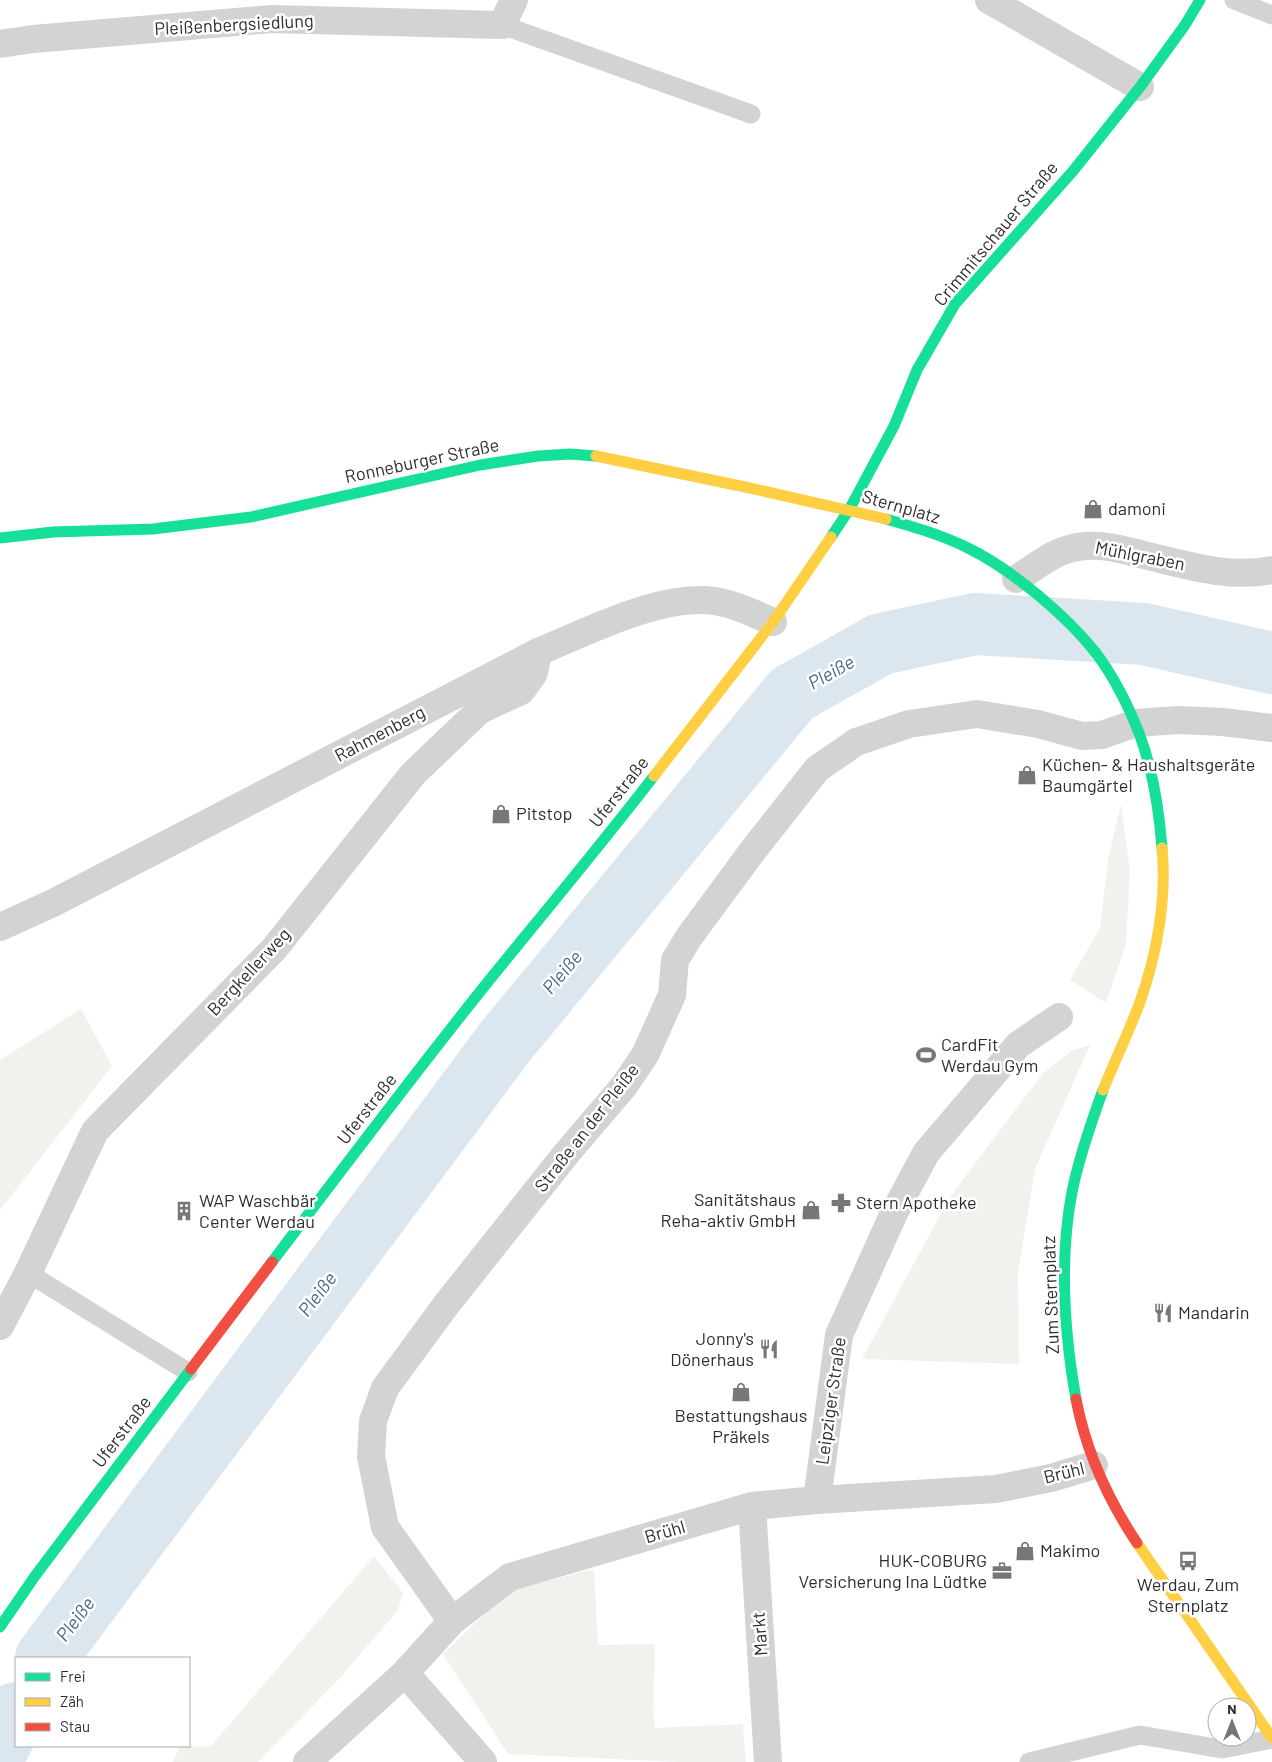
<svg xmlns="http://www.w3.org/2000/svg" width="1272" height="1762" font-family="Barlow,sans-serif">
	<rect width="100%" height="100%" fill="#fff"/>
	<!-- green -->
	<g fill="#f0f3ed">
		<polygon points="1121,804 1130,872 1126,944 1106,1003 1070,980 1100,928 1108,860"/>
		<polygon points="81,1009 112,1066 0,1210 0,1060"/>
		<polygon points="1090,1045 1035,1169 1018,1271 1019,1364 862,1359 950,1197 1043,1073 1071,1051"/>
		<polygon points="374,1556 403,1593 398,1610 340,1678 258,1762 173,1762 180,1746 210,1747"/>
		<polygon points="594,1569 598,1645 655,1644 653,1715 655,1728 743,1724 746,1762 677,1762 508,1754 443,1654 509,1591"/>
	</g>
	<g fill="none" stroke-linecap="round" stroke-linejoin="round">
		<!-- river -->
		<g stroke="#dbe6ef" stroke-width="62">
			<polyline points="46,1658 505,1042 792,694 881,644 975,624 1144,634 1272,663"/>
			<polyline points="0,1744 16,1713"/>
		</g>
		<!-- lane -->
		<g stroke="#d3d3d3" stroke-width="19">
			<polyline points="1234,0 1272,15"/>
			<polyline points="502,25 751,114"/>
			<polyline points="28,1273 188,1372"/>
			<polyline points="1029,1762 1140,1735 1222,1749 1272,1739"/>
		</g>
		<!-- street -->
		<g stroke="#d3d3d3" stroke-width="28">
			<polyline points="989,0 1140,87"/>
			<polyline points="0,44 33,39 272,19 502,25 514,0"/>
			<path d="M1016,579C1033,569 1050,554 1069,549C1094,541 1120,549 1144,555C1185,565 1230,579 1272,570"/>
			<path d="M0,927L53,903L538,652C586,632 653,598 704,600C729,601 751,612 773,622"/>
			<polyline points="0,1326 28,1273 95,1131 274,949 413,774 480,710 521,691 534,673 538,652"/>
			<polyline points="817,1500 839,1335 894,1213 926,1153 1018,1045 1059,1017"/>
			<polyline points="752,1506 768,1762"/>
			<polyline points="452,1621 385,1527 371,1456 373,1421 385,1388 446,1305 566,1154 624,1086 645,1055 672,995 675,960 689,937 754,849 817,769 856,742 909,724 977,714 1038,724 1082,736 1102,735 1136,723 1178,720 1223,722 1272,728"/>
			<polyline points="405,1673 483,1762"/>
			<polyline points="307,1762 405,1673 452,1621 510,1577 752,1506 817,1500 996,1489 1051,1478 1094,1465"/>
		</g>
		<!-- fast -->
		<g stroke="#16e098" stroke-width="11">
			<path d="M886,519C914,527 942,535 968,548C1011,569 1066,615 1096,653C1114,677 1128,705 1139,733C1153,770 1159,808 1162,848"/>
			<polyline points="831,537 849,510 894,426 917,370 955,304 1073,171 1140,87 1185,25 1200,0"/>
			<polyline points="0,538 53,532 153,529 251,517 480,465 538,456 570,454 596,456"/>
			<path d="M272,1262C343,1168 414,1074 487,983C543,914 600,846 654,776"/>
			<path d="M1076,1399C1064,1331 1059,1260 1072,1192C1079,1157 1091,1123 1103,1090"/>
			<polyline points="0,1627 35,1576 191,1369"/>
		</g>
		<!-- slow -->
		<g stroke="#ffcf43" stroke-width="11">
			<polyline points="596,456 750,488 886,519"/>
			<polyline points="654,776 773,622 831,537"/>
			<path d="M1103,1090C1115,1060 1129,1032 1140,1002C1157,954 1167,898 1162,848"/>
			<polyline points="1137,1543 1272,1738"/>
		</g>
		<!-- jam -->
		<g stroke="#f24e42" stroke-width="11">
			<polyline points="191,1369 272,1262"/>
			<path d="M1076,1399C1086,1452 1107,1498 1137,1543"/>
		</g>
	</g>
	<!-- icons -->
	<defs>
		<symbol id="shop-bare" viewBox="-9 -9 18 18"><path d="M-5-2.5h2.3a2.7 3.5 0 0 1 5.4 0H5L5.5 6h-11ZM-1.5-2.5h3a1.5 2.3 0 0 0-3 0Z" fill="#777" stroke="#fff" stroke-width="2.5" paint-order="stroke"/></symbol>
		<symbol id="stadium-bare" viewBox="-9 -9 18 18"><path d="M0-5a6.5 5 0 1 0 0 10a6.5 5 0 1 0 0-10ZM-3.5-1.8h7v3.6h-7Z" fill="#777" stroke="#fff" stroke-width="2.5" paint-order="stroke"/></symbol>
		<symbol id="pharmacy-bare" viewBox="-9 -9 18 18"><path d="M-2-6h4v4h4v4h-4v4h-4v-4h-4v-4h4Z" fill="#777" stroke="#fff" stroke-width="2.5" paint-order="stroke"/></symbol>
		<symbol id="building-bare" viewBox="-9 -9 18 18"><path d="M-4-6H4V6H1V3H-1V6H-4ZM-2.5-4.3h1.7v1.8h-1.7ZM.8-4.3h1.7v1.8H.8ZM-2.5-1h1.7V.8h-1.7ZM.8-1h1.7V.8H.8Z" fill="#777" stroke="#fff" stroke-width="2.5" paint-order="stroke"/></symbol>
		<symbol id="restaurant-bare" viewBox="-9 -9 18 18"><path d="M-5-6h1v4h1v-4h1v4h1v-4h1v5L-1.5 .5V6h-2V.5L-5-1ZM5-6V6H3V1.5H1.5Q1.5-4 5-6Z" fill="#777" stroke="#fff" stroke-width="2.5" paint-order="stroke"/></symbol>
		<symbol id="bus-bare" viewBox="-9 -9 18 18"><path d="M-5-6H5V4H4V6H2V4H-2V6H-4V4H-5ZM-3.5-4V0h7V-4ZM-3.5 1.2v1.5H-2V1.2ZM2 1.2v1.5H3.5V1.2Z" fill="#777" stroke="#fff" stroke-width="2.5" paint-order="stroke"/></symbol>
		<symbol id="office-bare" viewBox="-9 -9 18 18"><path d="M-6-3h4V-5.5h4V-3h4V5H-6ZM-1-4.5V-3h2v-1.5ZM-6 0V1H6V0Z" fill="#777" stroke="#fff" stroke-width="2.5" paint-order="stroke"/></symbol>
	</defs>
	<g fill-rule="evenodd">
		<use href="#shop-bare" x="1079" y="495" width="28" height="28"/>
		<use href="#shop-bare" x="1013" y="761" width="28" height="28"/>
		<use href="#shop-bare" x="487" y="800" width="28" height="28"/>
		<use href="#stadium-bare" x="912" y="1041" width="28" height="28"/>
		<use href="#pharmacy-bare" x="827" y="1189" width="28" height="28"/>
		<use href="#shop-bare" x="797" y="1196" width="28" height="28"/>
		<use href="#building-bare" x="170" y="1197" width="28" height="28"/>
		<use href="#restaurant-bare" x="1149" y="1299" width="28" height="28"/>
		<use href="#restaurant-bare" x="755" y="1335" width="28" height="28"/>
		<use href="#shop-bare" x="727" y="1378" width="28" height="28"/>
		<use href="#shop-bare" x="1011" y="1537" width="28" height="28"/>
		<use href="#bus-bare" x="1174" y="1547" width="28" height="28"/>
		<use href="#office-bare" x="988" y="1557" width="28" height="28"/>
	</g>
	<g text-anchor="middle" stroke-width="5" stroke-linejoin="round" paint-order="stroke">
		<!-- street labels -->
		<g font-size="18" fill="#2e2e2e" stroke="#fff">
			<text transform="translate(234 25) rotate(-3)" y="6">Pleißenbergsiedlung</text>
			<text transform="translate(996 234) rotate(-50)" y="6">Crimmitschauer Straße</text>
			<text transform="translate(422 461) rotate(-12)" y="6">Ronneburger Straße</text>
			<text transform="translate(901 507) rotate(16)" y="6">Sternplatz</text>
			<text transform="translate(1140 556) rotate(11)" y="6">Mühlgraben</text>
			<text transform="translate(380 734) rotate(-28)" y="6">Rahmenberg</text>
			<text transform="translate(619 792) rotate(-52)" y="6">Uferstraße</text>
			<text transform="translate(249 972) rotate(-47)" y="6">Bergkellerweg</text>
			<text transform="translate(367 1109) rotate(-52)" y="6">Uferstraße</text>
			<text transform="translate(587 1128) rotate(-52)" y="6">Straße an der Pleiße</text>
			<text transform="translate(1051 1295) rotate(-92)" y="6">Zum Sternplatz</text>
			<text transform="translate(831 1401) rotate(-82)" y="6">Leipziger Straße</text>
			<text transform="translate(122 1432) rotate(-53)" y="6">Uferstraße</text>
			<text transform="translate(1064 1473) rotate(-14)" y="6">Brühl</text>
			<text transform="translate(665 1532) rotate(-16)" y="6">Brühl</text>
			<text transform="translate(760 1634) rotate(-94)" y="6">Markt</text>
		</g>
		<!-- poi labels -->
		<g font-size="18" fill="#2e2e2e" stroke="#fff" text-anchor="start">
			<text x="1108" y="515">damoni</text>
			<text x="1042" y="771">Küchen- &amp; Haushaltsgeräte<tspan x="1042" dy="21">Baumgärtel</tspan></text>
			<text x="516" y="820">Pitstop</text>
			<text x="941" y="1051">CardFit<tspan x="941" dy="21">Werdau Gym</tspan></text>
			<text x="796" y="1206" text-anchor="end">Sanitätshaus<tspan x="796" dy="21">Reha-aktiv GmbH</tspan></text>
			<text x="199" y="1207">WAP Waschbär<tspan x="199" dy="21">Center Werdau</tspan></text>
			<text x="856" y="1209">Stern Apotheke</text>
			<text x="1178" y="1319">Mandarin</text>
			<text x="754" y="1345" text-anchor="end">Jonny's<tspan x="754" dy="21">Dönerhaus</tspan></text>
			<text x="741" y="1422" text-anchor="middle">Bestattungshaus<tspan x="741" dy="21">Präkels</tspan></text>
			<text x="1040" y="1557">Makimo</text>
			<text x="987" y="1567" text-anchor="end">HUK-COBURG<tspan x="987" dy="21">Versicherung Ina Lüdtke</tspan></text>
			<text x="1188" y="1591" text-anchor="middle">Werdau, Zum<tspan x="1188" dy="21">Sternplatz</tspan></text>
		</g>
		<!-- water labels -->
		<g font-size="19" font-style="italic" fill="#466a87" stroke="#fff">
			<text transform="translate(831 672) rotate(-29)" y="7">Pleiße</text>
			<text transform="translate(562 972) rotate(-50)" y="7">Pleiße</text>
			<text transform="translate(317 1294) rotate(-53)" y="7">Pleiße</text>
			<text transform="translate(75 1619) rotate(-53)" y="7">Pleiße</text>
		</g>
	</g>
	<!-- legend -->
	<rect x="15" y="1657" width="175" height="90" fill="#ffffff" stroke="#ababab"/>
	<rect x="25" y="1673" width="25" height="8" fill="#16e098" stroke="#ababab"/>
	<text x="60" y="1682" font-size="15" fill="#2e2e2e">Frei</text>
	<rect x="25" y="1698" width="25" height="8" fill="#ffcf43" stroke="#ababab"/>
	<text x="60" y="1707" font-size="15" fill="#2e2e2e">Zäh</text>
	<rect x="25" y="1723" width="25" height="8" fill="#f24e42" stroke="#ababab"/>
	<text x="60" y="1732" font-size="15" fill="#2e2e2e">Stau</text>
	<!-- north arrow -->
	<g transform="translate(1232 1722)"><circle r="24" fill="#ffffff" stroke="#ababab"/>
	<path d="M0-4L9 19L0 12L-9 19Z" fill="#777777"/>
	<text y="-8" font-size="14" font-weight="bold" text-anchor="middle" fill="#2e2e2e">N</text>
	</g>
</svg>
